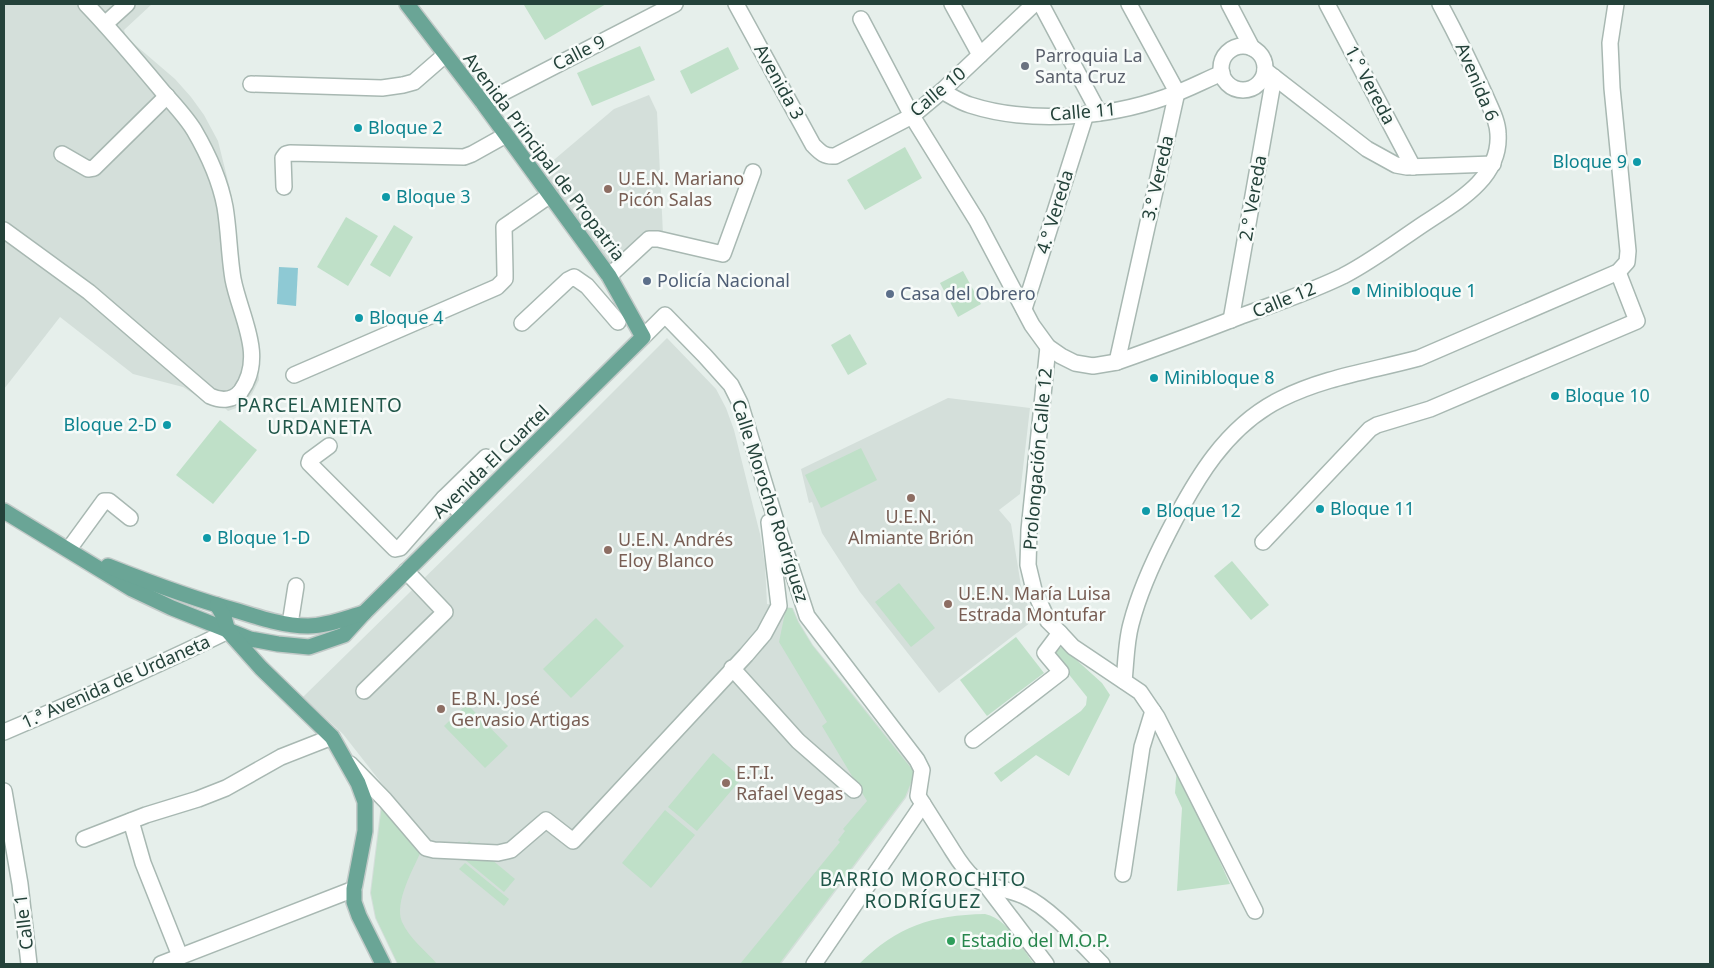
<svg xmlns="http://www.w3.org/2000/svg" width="1714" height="968" font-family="'Noto Sans',sans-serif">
	<rect width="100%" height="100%" fill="#e6efeb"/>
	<!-- built -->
	<g fill="#d4dfda">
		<polygon points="4,4 152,4 124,30 126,37 175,79 191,97 204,115 218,141 230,189 234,303 259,376 259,380 252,394 239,407 228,411 225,408 214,407 183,387 133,374 60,317 4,389"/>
		<polygon points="649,95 657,112 663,234 610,265 542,170 614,109"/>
		<polygon points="667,338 716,389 726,408 734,430 760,534 765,565 767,604 793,608 799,622 813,645 917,773 906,798 781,964 397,964 375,918 370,893 381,804 390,794 343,734 303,697 564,441"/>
		<polygon points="948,398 1030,408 1020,494 999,510 1011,524 1021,586 1029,609 1035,619 939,693 860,592 822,533 812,502 809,503 801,469"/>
	</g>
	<!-- green -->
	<g fill="#bfe0c8">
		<polygon points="526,4 606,4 545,40 524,5"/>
		<polygon points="640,46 655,80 592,106 577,73"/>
		<polygon points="728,47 739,69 691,94 680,71"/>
		<polygon points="905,147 922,178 865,210 847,180"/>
		<polygon points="346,217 378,236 348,286 317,267"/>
		<polygon points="394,225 413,237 390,277 370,265"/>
		<polygon points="963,271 981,304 958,317 940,283"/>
		<polygon points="850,334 867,364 848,375 831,345"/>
		<polygon points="220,420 257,450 213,504 176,475"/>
		<polygon points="861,448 877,480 821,508 805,475"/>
		<polygon points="1232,561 1269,605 1251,620 1214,576"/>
		<polygon points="899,583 935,628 911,647 875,602"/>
		<polygon points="786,608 792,608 798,622 812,645 915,773 905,797 779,964 740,964 840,842 838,840 845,831 843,829 867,801 822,726 827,722 779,642"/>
		<polygon points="596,618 624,646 571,698 543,669"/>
		<polygon points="1016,637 1044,673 987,716 960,680"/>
		<polygon points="1062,647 1102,683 1110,695 1069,776 1036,755 1001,782 994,773 1081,711 1086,705 1087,697 1051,652"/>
		<polygon points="467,704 508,746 485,768 444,726"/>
		<polygon points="713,753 742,778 697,831 668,807"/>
		<polygon points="1177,767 1230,884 1177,891 1182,808 1175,793"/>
		<path d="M382,805L421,851C413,870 394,902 402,922C409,938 426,951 437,964H398L376,918L371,893Z"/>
		<polygon points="665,810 695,835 651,888 622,863"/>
		<polygon points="469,841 515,879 504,892 458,854"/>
		<polygon points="465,863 509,899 504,906 459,869"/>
		<path d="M985,914C1008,919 1020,946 1034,964H859C898,926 931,915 985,914Z"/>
	</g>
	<!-- water -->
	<polygon fill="#8ec9d4" points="279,267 298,268 296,306 277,304"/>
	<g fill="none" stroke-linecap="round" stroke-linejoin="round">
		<defs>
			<g id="minor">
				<path d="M736,4L813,145C820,152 824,157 835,156L912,116L942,91L1034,4"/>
				<polyline points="952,4 980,55"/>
				<polyline points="1041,4 1099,113"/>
				<polyline points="1229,4 1252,48"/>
				<polyline points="1327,4 1413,167"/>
				<path d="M861,19L912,116L977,221L1032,325L1048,347L1061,356L1075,363L1093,366L1117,362C1159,347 1200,332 1241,316C1275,304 1310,292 1343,276C1372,261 1398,241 1425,223C1457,202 1501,178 1498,134C1498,121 1490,107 1485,95C1471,64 1456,34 1440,4"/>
				<polyline points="105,24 127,4"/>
				<circle cx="1243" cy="68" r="22"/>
				<polyline points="1265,70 1367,149 1396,165 1407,167 1493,164"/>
				<polyline points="251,84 382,88 403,85 414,82 445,55"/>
				<path d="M942,91C951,96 960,102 970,105C1029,124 1107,118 1166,97C1185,91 1203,81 1222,73"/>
				<polyline points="483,103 675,4"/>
				<polyline points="62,154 88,169 94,168 167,96"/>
				<polyline points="284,187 283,158 286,154 290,153 464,157 472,154 506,135"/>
				<path d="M4,230L89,292L210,396C221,401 233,401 241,391C266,356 240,316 233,279C229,255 229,231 225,207C220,180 208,154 194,130C186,117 174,104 163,92C138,62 113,32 86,4"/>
				<polyline points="609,276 649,239 658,239 723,254 753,172"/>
				<polyline points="1024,309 1086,114"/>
				<polyline points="1231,320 1274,77"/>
				<polyline points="522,323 568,280 574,277 587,286 618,322"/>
				<path d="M643,337L665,315L705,356L731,385L740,403L775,518L807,616L917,760L922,770L918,796C928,812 939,829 949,845C956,856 963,869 974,878C984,886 1011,890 1024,896C1050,908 1082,944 1102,964"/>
				<polyline points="1048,347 1029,530 1028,565 1034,590 1048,621 1060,633 1073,647 1140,692 1157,717 1255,911"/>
				<polyline points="1117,362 1177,92 1129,4"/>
				<polyline points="294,375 497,287 505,279 505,272 504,227 550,195"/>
				<polyline points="329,446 310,460 309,463 395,549 400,548 444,498 486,457"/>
				<polyline points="444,498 463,514"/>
				<polyline points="1263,542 1370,429 1377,425 1430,409 1637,321 1618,272"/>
				<polyline points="69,549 104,501 109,501 130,518"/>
				<polyline points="290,624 296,586"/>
				<polyline points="732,668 798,741 854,790"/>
				<path d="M1124,681C1126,663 1126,642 1131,624C1139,593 1153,562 1168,533C1195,480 1226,426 1281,399C1325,377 1371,371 1419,358L1618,272L1627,262L1628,251L1612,88L1610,43L1616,4"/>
				<polyline points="364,691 445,612 406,571"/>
				<path d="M4,732C79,700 155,667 228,631"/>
				<polyline points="973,740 1061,672 1045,653 1060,633"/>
				<polyline points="350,764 385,800 426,848 434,850 498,853 511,850 546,820 573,841 746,655 764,634 779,606 769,522"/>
				<polyline points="4,791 20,884 29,964"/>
				<polyline points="131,821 143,863 180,956"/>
				<polyline points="84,839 146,815 198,799 226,788 281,757 332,737"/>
				<polyline points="1123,874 1142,747 1153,711"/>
				<polyline points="986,885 1046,964"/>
				<polyline points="161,964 354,889"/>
				<polyline points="814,964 923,804"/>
			</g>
			<g id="major">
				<polyline points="4,511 132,589 172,608 250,639 278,644 309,647 344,635 364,613 643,337 609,276 483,103 407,4"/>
				<path d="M108,566C151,583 193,599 238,611C260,618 285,626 308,626C327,626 346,618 364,613"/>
				<polyline points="217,605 224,617 228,631 261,668 332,737 358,783 365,802 365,831 354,889 354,902 359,916 383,964"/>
			</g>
		</defs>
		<!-- minor casing -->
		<use href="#minor" stroke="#a8b8b2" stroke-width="18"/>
		<!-- major casing -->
		<use href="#major" stroke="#c2cac8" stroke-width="18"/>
		<!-- minor -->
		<use href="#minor" stroke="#fff" stroke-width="15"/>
		<!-- major -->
		<use href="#major" stroke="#6aa596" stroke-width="15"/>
	</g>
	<!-- markers -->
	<circle fill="#6b7280" stroke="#f7fbf9" stroke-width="2" cx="1025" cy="66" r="5"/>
	<g fill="#0f9aa8" stroke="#f7fbf9" stroke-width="2">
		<circle cx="358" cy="128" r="5"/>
		<circle cx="1637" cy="162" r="5"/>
		<circle cx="386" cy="197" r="5"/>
		<circle cx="1356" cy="291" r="5"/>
		<circle cx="359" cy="318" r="5"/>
		<circle cx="1154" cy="378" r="5"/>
		<circle cx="1555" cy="396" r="5"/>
		<circle cx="167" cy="425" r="5"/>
		<circle cx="1320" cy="509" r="5"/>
		<circle cx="1146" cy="511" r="5"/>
		<circle cx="207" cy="538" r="5"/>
	</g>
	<g fill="#8d6e63" stroke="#f7fbf9" stroke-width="2">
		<circle cx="608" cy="189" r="5"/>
		<circle cx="911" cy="498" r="5"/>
		<circle cx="608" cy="550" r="5"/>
		<circle cx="948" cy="604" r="5"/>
		<circle cx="441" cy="709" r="5"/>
		<circle cx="726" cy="783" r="5"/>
	</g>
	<g fill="#5c6f8a" stroke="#f7fbf9" stroke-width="2">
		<circle cx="647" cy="281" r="5"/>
		<circle cx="890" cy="294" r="5"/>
	</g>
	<circle fill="#2e9e5b" stroke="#f7fbf9" stroke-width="2" cx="951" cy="941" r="5"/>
	<g text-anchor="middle" stroke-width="5" stroke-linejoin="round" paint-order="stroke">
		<!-- street labels -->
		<g font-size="18" fill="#24423a" stroke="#f7fbf9">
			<text transform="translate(579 53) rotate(-27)" y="6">Calle 9</text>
			<text transform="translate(779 82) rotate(61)" y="6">Avenida 3</text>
			<text transform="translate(1477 82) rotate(67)" y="6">Avenida 6</text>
			<text transform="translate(1370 85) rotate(62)" y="6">1.° Vereda</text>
			<text transform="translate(938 92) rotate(-40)" y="6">Calle 10</text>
			<text transform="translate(1083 112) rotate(-5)" y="6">Calle 11</text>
			<text transform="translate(544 157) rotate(53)" y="6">Avenida Principal de Propatria</text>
			<text transform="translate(1158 178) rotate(-77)" y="6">3.° Vereda</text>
			<text transform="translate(1253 198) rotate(-80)" y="6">2.° Vereda</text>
			<text transform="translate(1055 212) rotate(-73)" y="6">4.° Vereda</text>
			<text transform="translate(1284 300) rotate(-22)" y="6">Calle 12</text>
			<text transform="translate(1038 459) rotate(-85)" y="6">Prolongación Calle 12</text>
			<text transform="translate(491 462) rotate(-44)" y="6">Avenida El Cuartel</text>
			<text transform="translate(770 501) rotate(72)" y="6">Calle Morocho Rodríguez</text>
			<text transform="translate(116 682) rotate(-24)" y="6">1.ª Avenida de Urdaneta</text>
			<text transform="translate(24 922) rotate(-97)" y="6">Calle 1</text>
		</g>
		<!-- worship labels -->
		<g font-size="18" fill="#5b616d" stroke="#f7fbf9" text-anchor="start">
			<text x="1035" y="62">Parroquia La<tspan x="1035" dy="21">Santa Cruz</tspan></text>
		</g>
		<!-- culture labels -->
		<g font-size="18" fill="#0d838f" stroke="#f7fbf9" text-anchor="start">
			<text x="368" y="134">Bloque 2</text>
			<text x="1627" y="168" text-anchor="end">Bloque 9</text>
			<text x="396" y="203">Bloque 3</text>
			<text x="1366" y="297">Minibloque 1</text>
			<text x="369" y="324">Bloque 4</text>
			<text x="1164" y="384">Minibloque 8</text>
			<text x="1565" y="402">Bloque 10</text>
			<text x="157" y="431" text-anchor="end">Bloque 2-D</text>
			<text x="1330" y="515">Bloque 11</text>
			<text x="1156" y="517">Bloque 12</text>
			<text x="217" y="544">Bloque 1-D</text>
		</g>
		<!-- education labels -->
		<g font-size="18" fill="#785e54" stroke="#f7fbf9" text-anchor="start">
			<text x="618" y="185">U.E.N. Mariano<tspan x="618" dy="21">Picón Salas</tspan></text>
			<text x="911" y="523" text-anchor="middle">U.E.N.<tspan x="911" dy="21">Almiante Brión</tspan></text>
			<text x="618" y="546">U.E.N. Andrés<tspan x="618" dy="21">Eloy Blanco</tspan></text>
			<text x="958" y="600">U.E.N. María Luisa<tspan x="958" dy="21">Estrada Montufar</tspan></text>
			<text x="451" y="705">E.B.N. José<tspan x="451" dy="21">Gervasio Artigas</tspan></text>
			<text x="736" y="779">E.T.I.<tspan x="736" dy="21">Rafael Vegas</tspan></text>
		</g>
		<!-- service labels -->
		<g font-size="18" fill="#4e5e75" stroke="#f7fbf9" text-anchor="start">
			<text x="657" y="287">Policía Nacional</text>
			<text x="900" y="300">Casa del Obrero</text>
		</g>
		<!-- leisure labels -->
		<g font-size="18" fill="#27864d" stroke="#f7fbf9" text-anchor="start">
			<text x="961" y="947">Estadio del M.O.P.</text>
		</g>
		<!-- neighbourhood labels -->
		<g font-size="19" letter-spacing="1" fill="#1f5548" stroke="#f7fbf9">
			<text x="320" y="412">PARCELAMIENTO<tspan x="320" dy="22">URDANETA</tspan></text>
			<text x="923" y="886">BARRIO MOROCHITO<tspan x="923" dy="22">RODRÍGUEZ</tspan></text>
		</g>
	</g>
	<!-- border -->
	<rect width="1714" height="968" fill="none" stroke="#24423a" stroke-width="10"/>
</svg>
